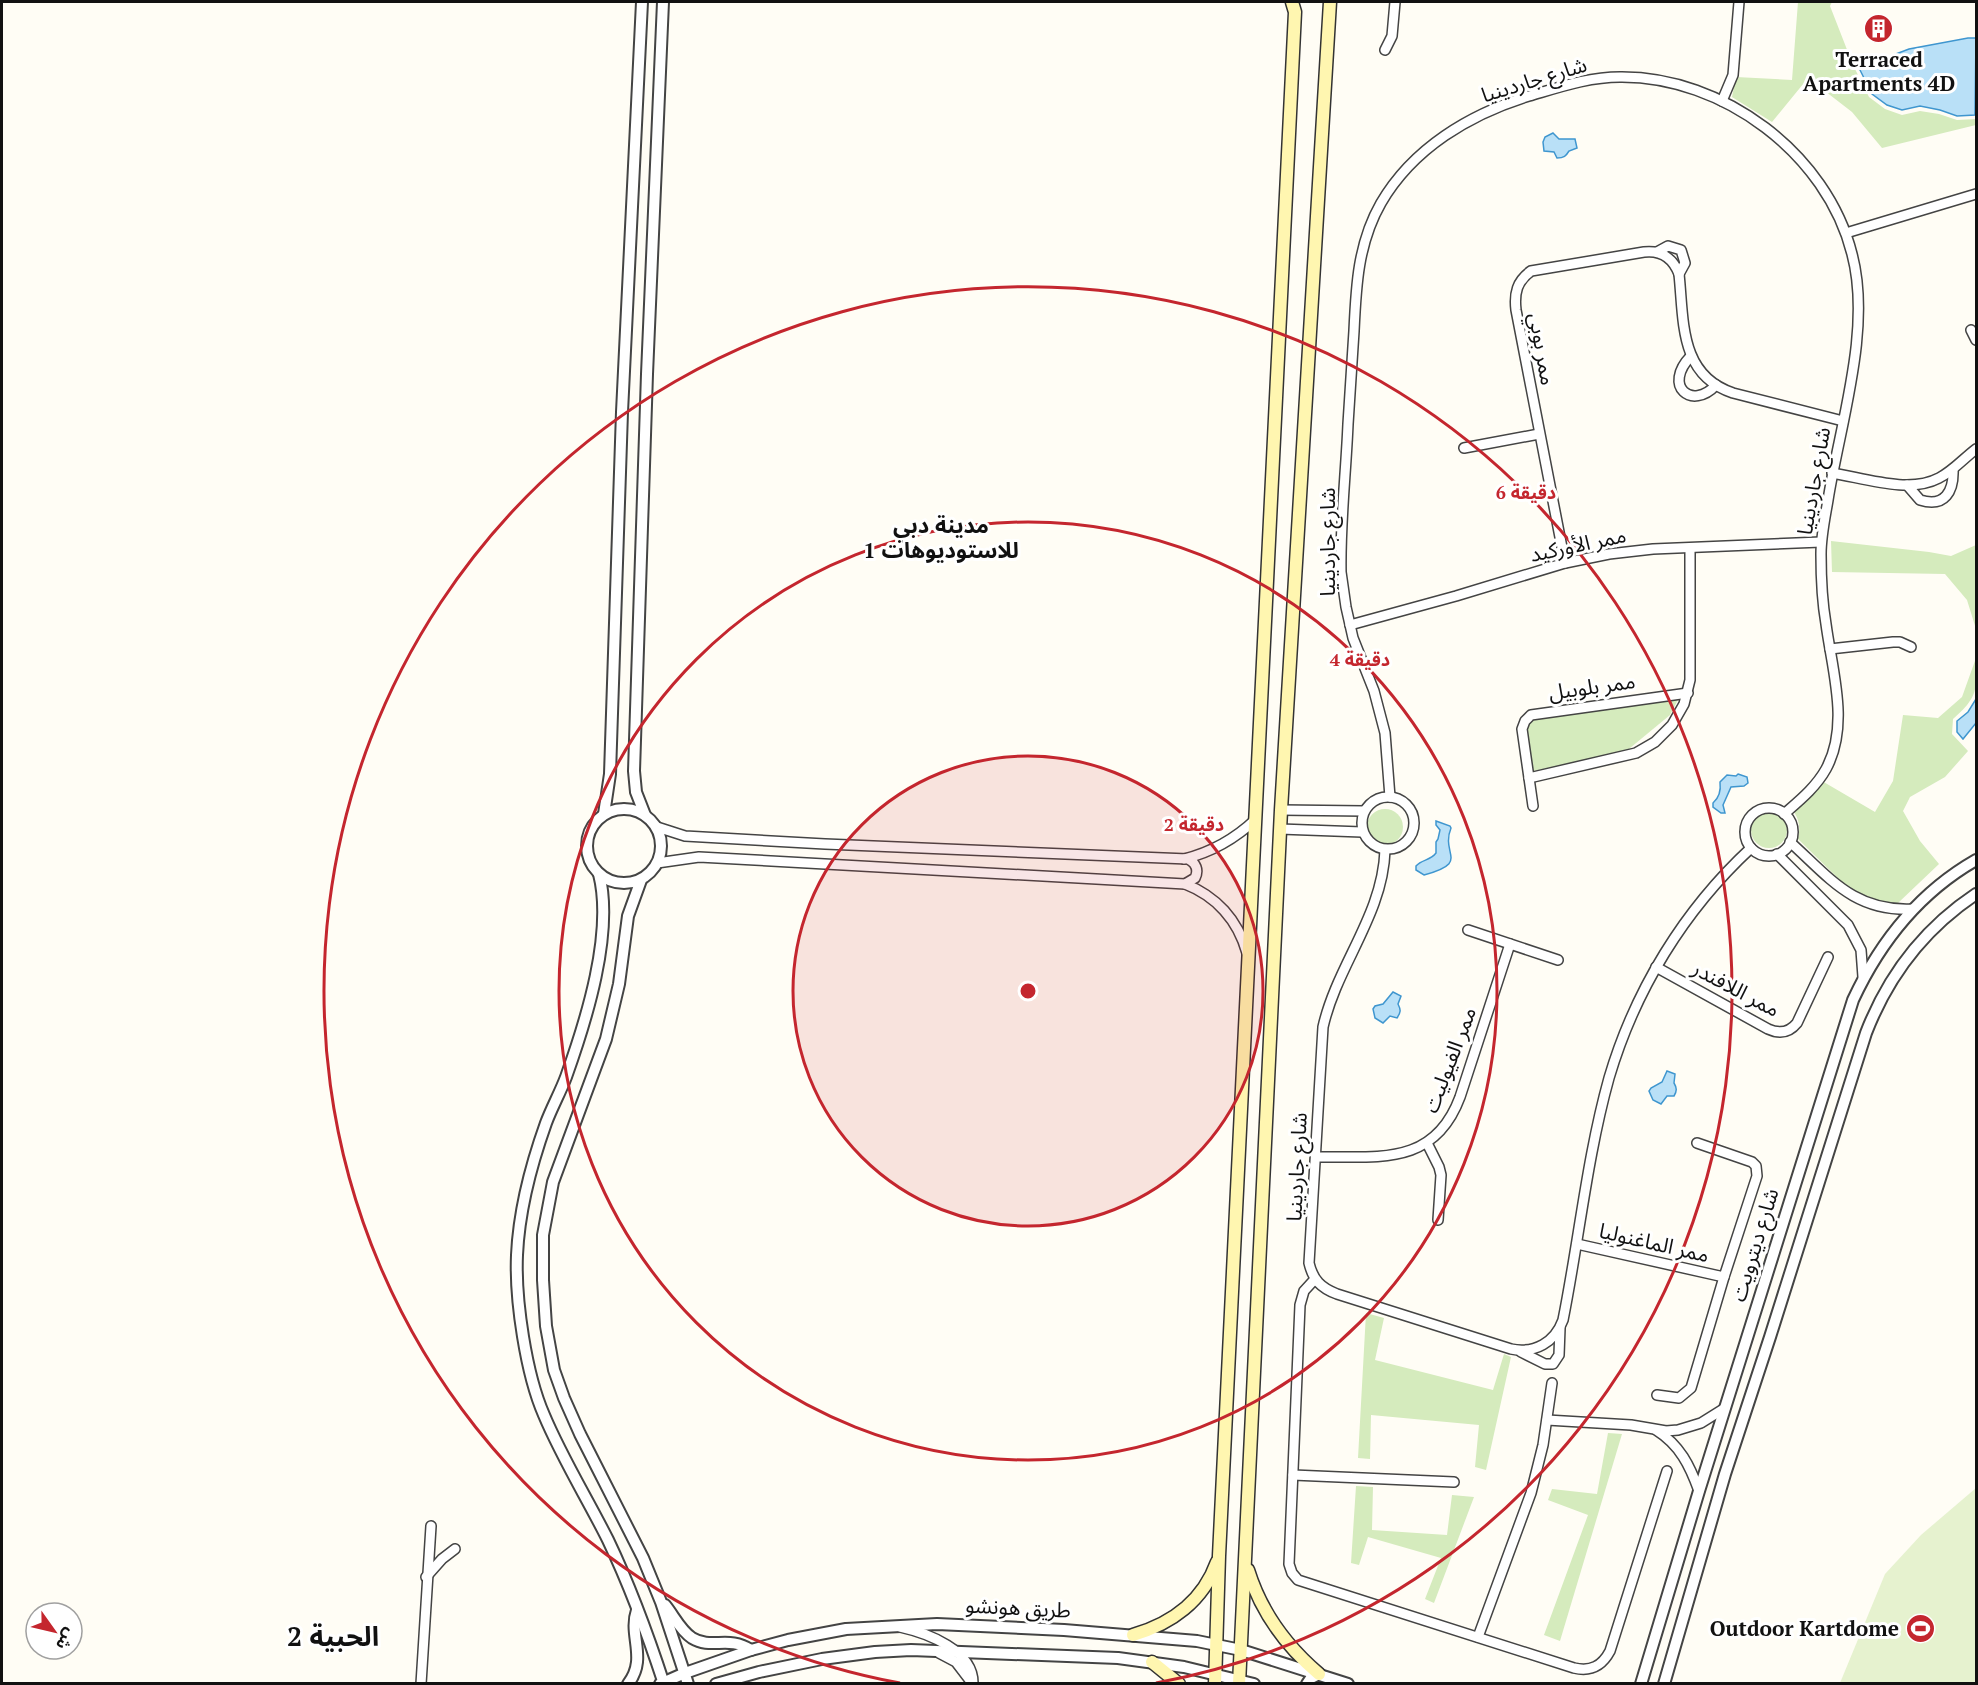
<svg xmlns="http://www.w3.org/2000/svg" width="1978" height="1685" font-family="'PT Serif','Noto Sans Arabic',serif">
	<rect width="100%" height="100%" fill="#fffdf5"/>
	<!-- green -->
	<g fill="#d5ebbd">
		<polygon points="1798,2 1832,2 1830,6 1853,65 1869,97 1885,109 1902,115 1920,111 1939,114 1957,120 1976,119 1976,125 1882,148 1852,112 1808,78 1772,122 1732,97 1736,77 1792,80"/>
		<polygon points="1831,541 1929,552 1951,556 1976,545 1976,629 1967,600 1945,574 1832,572"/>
		<path d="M1976,658C1977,690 1978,697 1953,719L1952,734L1968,751L1945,777L1910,797L1903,811L1920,841L1939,864L1898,903L1877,902L1851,891L1798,839C1800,829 1800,821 1794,812L1816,791L1822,781L1875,812L1893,781L1903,715L1938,718L1962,697Z"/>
		<polygon points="1680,696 1670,715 1624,753 1533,771 1526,728 1534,718"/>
		<circle cx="1385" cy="827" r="18"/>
		<circle cx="1769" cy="830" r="18"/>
		<polygon points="1366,1313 1384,1318 1375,1360 1493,1390 1504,1354 1511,1357 1486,1470 1475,1467 1479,1425 1371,1415 1370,1459 1358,1458"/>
		<polygon points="1608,1433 1622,1434 1560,1641 1544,1635 1588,1515 1548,1500 1552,1489 1597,1494"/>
		<polygon points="1356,1486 1373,1487 1372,1530 1447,1535 1452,1495 1474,1497 1434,1603 1425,1599 1441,1558 1368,1537 1359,1565 1351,1563"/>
	</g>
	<!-- pitch -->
	<polygon fill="#e6f2cf" points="1976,1488 1976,1683 1840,1683 1885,1574 1921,1535"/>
	<!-- water -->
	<g fill="#b9e0f7" stroke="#3f96cf" stroke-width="1.5">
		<polygon points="1968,38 1976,38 1975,115 1957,116 1940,110 1920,106 1902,110 1887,105 1872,94 1859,68 1909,49"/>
		<path d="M1553,133L1559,139H1575L1577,148L1569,151C1566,156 1564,158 1557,158L1554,152L1544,151L1543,142L1545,137Z"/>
		<polygon points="1976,699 1976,723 1963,739 1957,732 1957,721 1968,712"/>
		<path d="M1738,774L1747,777L1748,783L1744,786L1731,787L1723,805L1725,813H1721L1713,807V803C1720,797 1721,790 1720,782L1727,775L1736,776Z"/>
		<path d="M1436,821L1450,826L1451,828C1440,855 1471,862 1424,875L1416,870V866C1422,859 1430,861 1436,853V842L1438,839L1440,830L1436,825Z"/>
		<path d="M1393,992L1401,996L1398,1004C1401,1010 1401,1012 1397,1018L1390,1016L1383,1023L1375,1018L1373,1009L1375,1006L1383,1004Z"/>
		<path d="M1667,1071L1675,1074L1674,1083C1677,1088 1677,1091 1674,1096H1667L1661,1104L1653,1100L1649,1091L1651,1088L1662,1082Z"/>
	</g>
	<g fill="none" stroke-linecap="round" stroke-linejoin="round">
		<defs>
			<g id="minor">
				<polyline points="1385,50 1392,36 1395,2"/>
				<polyline points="1722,101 1733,75 1739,2"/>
				<polyline points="1846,233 1976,194"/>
				<polyline points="1657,252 1668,246 1681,250 1685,263 1679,274"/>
				<polyline points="1971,330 1976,340"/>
				<path d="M1691,356C1662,386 1692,411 1716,385"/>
				<polyline points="1464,448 1539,434"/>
				<path d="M1832,473C1864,478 1909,494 1939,478C1953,471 1964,458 1976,449"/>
				<path d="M1907,485L1920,500C1945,508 1954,491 1953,469"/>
				<path d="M1565,563L1516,310C1514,293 1517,281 1531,271L1644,252C1661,250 1673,258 1679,274C1684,321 1679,375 1733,393L1843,421"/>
				<polyline points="1350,625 1456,596 1565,563 1609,554 1653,549 1821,542"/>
				<polyline points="1830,649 1893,642 1900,642 1911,647"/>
				<polyline points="1529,778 1636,753 1655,742 1672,725 1684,704 1690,680 1690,549"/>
				<circle cx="1388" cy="823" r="26"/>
				<path d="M1390,797L1385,733L1374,691L1353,638L1346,607L1341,572C1340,523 1346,473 1348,424C1350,393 1352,362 1354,331C1356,286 1358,243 1381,203C1413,148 1470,114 1529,96C1560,87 1589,77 1620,77C1723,76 1827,154 1852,254C1872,329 1840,424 1828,500C1825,518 1821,536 1821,554C1821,577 1822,601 1826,624C1832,670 1850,725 1826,769C1816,787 1800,800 1784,814"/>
				<polyline points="1533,806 1522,729 1525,721 1531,715 1688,693"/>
				<circle cx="1769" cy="832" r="24"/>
				<polyline points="1281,810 1364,811"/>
				<path d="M657,827L685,836L825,844L1188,859C1196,863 1199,870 1195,878L1185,884L699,857L657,863"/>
				<polyline points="1280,829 1362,832"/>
				<path d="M1790,842C1830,878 1854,912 1913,909"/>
				<path d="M1385,850C1383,915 1337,965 1323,1027L1309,1263C1313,1280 1321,1288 1337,1294L1511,1349C1535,1354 1555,1342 1563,1320C1579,1240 1587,1157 1609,1078C1635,990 1684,910 1751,848"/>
				<polyline points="1777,854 1848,925 1861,950 1863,977"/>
				<path d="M1184,859C1212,852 1235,839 1256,819"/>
				<path d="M1185,884C1216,896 1238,920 1247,953"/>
				<polyline points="1468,930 1558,960"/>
				<path d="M1656,967L1768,1029C1779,1034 1789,1033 1797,1023L1828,957"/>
				<polyline points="1427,1143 1439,1167 1441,1175 1438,1220"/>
				<path d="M1316,1157C1378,1156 1434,1167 1460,1097L1510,944"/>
				<polyline points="1577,1244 1724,1277"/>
				<path d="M1315,1279L1304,1291L1300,1305L1289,1564L1292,1573L1298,1580L1574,1668C1591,1672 1602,1666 1610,1651L1667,1471"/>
				<polyline points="1521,1352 1545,1364 1553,1364 1559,1355 1560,1328"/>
				<polyline points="1657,1395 1679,1398 1691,1388 1724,1277 1757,1176 1756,1166 1752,1162 1697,1143"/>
				<polyline points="1547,1420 1631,1425 1666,1431 1678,1430 1701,1423 1725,1408"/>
				<path d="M1656,1430C1680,1445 1690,1466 1699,1491"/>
				<polyline points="1293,1475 1454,1482"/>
				<polyline points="426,1577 442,1559 455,1549"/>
				<path d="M900,1627C927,1633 974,1650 973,1684"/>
				<polyline points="1478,1637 1531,1493 1543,1445 1552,1383"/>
				<polyline points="939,1653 956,1662 972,1683"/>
				<polyline points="421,1684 431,1526"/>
			</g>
			<g id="tertiary">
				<circle cx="624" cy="846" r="37"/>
				<polyline points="604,814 610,774 622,412 642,2"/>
				<polyline points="645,815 636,792 634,771 647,374 663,2"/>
				<path d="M599,874C614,933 586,1021 566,1077C560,1093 552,1107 546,1123C531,1165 519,1210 517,1255C515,1300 526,1374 544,1415C562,1458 587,1498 608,1540C630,1586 648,1635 664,1684"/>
				<polyline points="641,880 628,916 619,984 606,1039 553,1182 543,1235 543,1280 546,1326 554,1370 564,1398 580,1434 643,1558 661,1602 688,1684"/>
				<path d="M665,1605C674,1616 680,1630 692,1638C712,1650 728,1635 751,1650"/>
				<path d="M628,1684C648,1658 628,1636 637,1610"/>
				<polyline points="660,1684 685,1673 751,1650 788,1640 846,1629 937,1624 1064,1630 1197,1641 1241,1650 1348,1684"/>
				<polyline points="716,1684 759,1672 822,1659 875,1652 911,1650 1118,1658 1184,1667 1254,1684"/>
				<polyline points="1307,1684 1311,1678 1319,1674"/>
				<path d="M1641,1684L1699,1491L1853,1000C1880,942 1920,892 1976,860"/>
				<path d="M1664,1684L1725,1474L1770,1337L1866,1033C1888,976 1925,928 1976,894"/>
			</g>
			<g id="secondary">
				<path d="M1248,1570C1261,1612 1286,1646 1319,1674"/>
				<path d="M1133,1635C1171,1624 1203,1601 1217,1562"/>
				<polyline points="1152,1662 1179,1684"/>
				<polyline points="1215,1684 1219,1556 1295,12 1292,2"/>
				<polyline points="1239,1684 1281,810 1330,2"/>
			</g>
		</defs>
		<!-- minor casing -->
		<use href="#minor" stroke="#444" stroke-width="12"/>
		<!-- tertiary casing -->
		<use href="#tertiary" stroke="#444" stroke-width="14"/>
		<!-- secondary casing -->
		<use href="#secondary" stroke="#333" stroke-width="15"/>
		<!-- minor -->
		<use href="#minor" stroke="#fff" stroke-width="9"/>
		<!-- tertiary -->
		<use href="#tertiary" stroke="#fff" stroke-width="10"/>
		<!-- secondary -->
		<use href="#secondary" stroke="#fff6b0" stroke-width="12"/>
	</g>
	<!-- distance rings -->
	<circle cx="1028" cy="991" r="235" fill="#c4262e" fill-opacity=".12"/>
	<g fill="none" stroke="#c4262e" stroke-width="3">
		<circle cx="1028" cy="991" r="235"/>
		<circle cx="1028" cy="991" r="469"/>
		<path d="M900 1683A704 704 0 1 1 1156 1683"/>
	</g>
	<!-- icons -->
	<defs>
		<symbol id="building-disc" viewBox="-11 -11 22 22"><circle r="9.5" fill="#c4262e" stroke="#fff"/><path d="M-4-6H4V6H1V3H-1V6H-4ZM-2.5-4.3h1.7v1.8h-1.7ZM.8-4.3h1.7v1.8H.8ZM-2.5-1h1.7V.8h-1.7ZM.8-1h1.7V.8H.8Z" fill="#fff"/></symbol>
		<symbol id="stadium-disc" viewBox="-11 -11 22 22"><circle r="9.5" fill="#c4262e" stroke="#fff"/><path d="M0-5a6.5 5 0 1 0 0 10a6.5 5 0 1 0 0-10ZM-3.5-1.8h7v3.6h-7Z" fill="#fff"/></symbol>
	</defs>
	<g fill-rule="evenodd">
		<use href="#building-disc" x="1862" y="12" width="33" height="33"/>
		<use href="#stadium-disc" x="1904" y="1612" width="33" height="33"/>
	</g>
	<g text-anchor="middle" stroke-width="6" stroke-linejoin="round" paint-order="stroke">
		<!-- poi labels -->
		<g font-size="21" font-weight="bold" fill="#111" stroke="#fff">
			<text x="1879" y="67">Terraced<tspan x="1879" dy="24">Apartments 4D</tspan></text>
			<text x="1899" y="1636" text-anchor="end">Outdoor Kartdome</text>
		</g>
		<!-- street labels -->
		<g font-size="21" fill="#111" stroke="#fff">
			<text transform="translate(1534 80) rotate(-17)" y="7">شارع جاردينيا</text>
			<text transform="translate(1542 349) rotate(80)" y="7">ممر بوبي</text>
			<text transform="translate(1814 481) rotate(-80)" y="7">شارع جاردينيا</text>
			<text transform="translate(1328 542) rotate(-90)" y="7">شارع جاردينيا</text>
			<text transform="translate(1578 545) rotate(-12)" y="7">ممر الأوركيد</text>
			<text transform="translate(1592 687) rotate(-8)" y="7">ممر بلوبيل</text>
			<text transform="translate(1736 989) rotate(28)" y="7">ممر اللافندر</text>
			<text transform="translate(1450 1060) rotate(-69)" y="7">ممر الفيوليت</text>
			<text transform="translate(1297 1167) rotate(-87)" y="7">شارع جاردينيا</text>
			<text transform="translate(1654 1243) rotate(13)" y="7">ممر الماغنوليا</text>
			<text transform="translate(1755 1245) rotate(-73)" y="7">شارع ديترويت</text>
			<text transform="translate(1018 1608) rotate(3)" y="7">طريق هونشو</text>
		</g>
		<!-- neighbourhood labels -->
		<g font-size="22" font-weight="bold" fill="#111" stroke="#fff">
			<text x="941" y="533">مدينة دبي<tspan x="941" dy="25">للاستوديوهات 1</tspan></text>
		</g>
		<!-- district labels -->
		<g font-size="27" font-weight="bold" fill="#111" stroke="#fff">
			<text x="333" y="1646">الحبية 2</text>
		</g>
	</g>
	<circle cx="1028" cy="991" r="9" fill="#c4262e" stroke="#fff" stroke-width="3"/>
	<g font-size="18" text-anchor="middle" font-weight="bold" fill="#c4262e" stroke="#fff" stroke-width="6" stroke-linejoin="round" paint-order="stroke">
		<text x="1526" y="499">6 دقيقة</text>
		<text x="1360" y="666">4 دقيقة</text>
		<text x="1194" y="831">2 دقيقة</text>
	</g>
	<!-- border -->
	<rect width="1978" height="1685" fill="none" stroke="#111111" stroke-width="6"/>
	<!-- north arrow -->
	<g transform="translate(54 1631) rotate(124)"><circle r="28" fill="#ffffff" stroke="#a0a0a0" stroke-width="1.5"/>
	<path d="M0-4.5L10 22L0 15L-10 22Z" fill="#c4262e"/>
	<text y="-9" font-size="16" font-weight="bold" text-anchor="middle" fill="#111111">ش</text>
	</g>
</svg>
